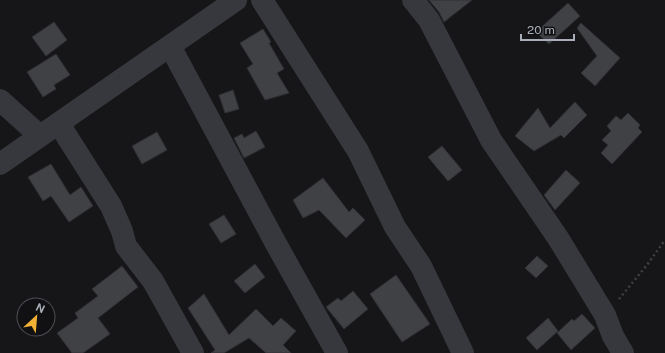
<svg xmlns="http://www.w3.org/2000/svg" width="665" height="353" font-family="'Public Sans',sans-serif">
	<rect width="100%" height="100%" fill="#161618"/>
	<!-- building -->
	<g fill="#404145" stroke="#303034">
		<polygon points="429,0 472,0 444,22 439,12"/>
		<polygon points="568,3 580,16 549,44 536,32"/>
		<polygon points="54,22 67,40 46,56 32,37"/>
		<polygon points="581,23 620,58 595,86 581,73 597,56 577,28"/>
		<polygon points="263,29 271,42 269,43 284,69 277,73 289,93 265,100 247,68 253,64 240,43"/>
		<polygon points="56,54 70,75 54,85 56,89 43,97 27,72"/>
		<polygon points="233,90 239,109 225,113 219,95"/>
		<polygon points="575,102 587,115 564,138 561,135 534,151 515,136 538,108 550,128"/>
		<polygon points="628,113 640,125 638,128 642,132 612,164 601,153 608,145 602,140 611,131 607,126 616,116 621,120"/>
		<polygon points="256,131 265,147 244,158 234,138 242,134 244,138"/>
		<polygon points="157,132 167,150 142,164 132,146"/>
		<polygon points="442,146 462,170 448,181 428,157"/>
		<polygon points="51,164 70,195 81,187 93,206 69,222 51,196 43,201 28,177"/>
		<polygon points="566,170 580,183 555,210 544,195"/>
		<polygon points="323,178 349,212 353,208 365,220 346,238 319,210 303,218 293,200"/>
		<polygon points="224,215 236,234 221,243 209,224"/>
		<polygon points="537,256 548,266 536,278 525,268"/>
		<polygon points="255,264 265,277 245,293 234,281"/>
		<polygon points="122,266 138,287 98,318 110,334 83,353 72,353 57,333 78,318 75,313 98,296 92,289"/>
		<polygon points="396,275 430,324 402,342 370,294"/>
		<polygon points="353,291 368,309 344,329 326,307 338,298 341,301"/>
		<polygon points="204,294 229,335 256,309 273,326 281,318 296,331 283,345 291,353 266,353 249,338 224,353 211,353 215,350 188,308"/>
		<polygon points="582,314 595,328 571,350 557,333 572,319 574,321"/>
		<polygon points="548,318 558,331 537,350 526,338"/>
	</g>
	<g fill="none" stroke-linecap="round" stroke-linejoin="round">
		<!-- path -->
		<polyline stroke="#3d3f44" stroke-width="2.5" stroke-dasharray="2 3" stroke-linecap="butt" points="619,299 647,265 665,240"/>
		<!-- minor -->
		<g stroke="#37383d" stroke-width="22">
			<polyline points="262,0 358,151 395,227 421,266 463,353"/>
			<polyline points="413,0 429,20 491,140 558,238 605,315 613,336 623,353"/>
			<polyline points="170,46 275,242 337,353"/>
			<polyline points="0,100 40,136"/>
			<polyline points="59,124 111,206 122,231 126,246 153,281 193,353"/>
			<polyline points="0,164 236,0"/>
		</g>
	</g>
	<!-- north arrow -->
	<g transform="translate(36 317) rotate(26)"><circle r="19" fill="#111113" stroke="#4d4f55"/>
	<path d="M0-3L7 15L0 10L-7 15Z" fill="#f2b134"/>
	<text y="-6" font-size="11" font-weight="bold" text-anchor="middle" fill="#a8adb8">N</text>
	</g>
	<!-- scale -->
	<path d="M521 34v6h53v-6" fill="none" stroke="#a8adb8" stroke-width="2"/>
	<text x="527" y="34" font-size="12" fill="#a8adb8" stroke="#111113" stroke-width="3" paint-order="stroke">20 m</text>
</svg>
